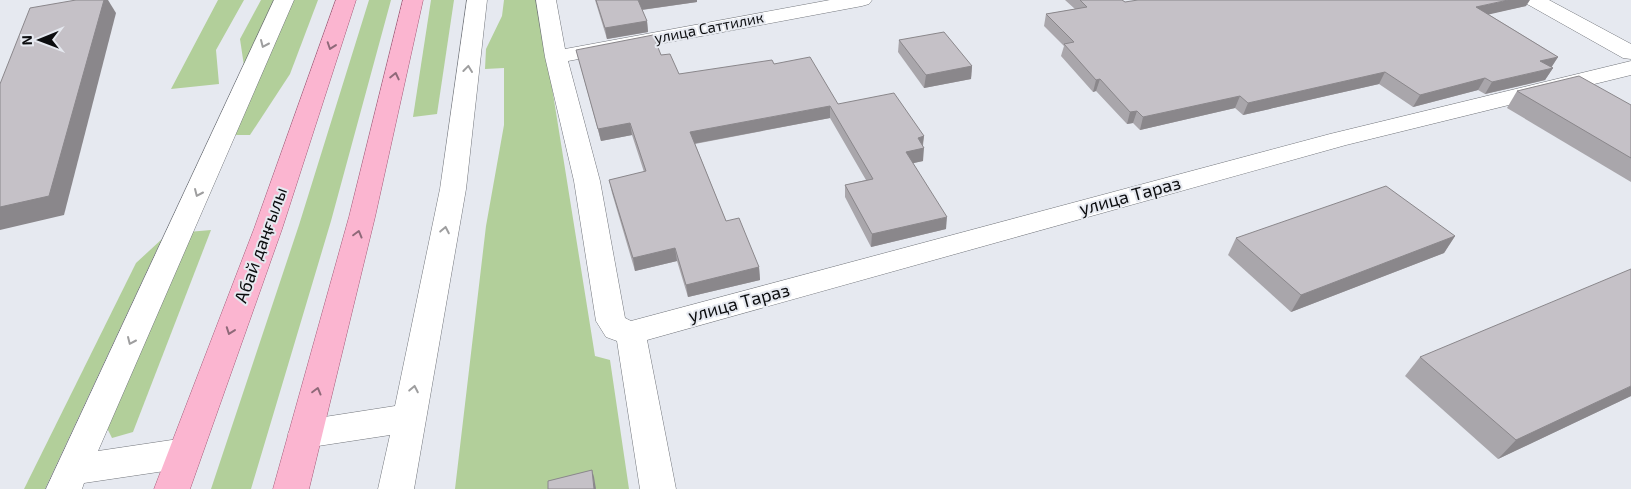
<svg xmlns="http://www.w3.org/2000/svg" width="1631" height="489" font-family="'Exo 2',sans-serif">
	<rect width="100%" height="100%" fill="#e6e9f0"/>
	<!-- green -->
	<g fill="#b2cf9a">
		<polygon points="218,0 244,0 216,50 219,84 171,89"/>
		<polygon points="261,0 276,0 244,66 240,39"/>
		<polygon points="292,0 318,0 290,74 250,135 235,135"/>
		<polygon points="369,0 391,0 331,221 251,489 211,489 299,225"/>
		<polygon points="431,0 454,0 437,114 413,117"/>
		<polygon points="504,0 538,0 595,356 610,360 629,489 455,489 486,226 504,125 504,68 485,69 486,49 502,16"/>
		<polygon points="211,230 133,432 112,438 105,424 188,232"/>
		<polygon points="162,239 45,489 24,489 136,263"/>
	</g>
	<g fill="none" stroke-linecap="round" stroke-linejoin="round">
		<defs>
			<g id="minor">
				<polygon points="274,0 294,0 98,451 185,438 197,443 202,453 197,463 185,468 84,483 82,489 46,489"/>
				<polygon points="467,0 487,0 466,189 414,489 378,489 390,435 305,448 293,444 288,434 293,424 305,420 395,406 440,189"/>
				<polygon points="536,0 556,0 565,49 830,0 872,0 869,4 862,6 568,61 600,181 625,318 631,321 1330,134 1631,61 1631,75 1346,145 647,340 676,489 640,489 617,341 606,337 596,321 574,181 545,57"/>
				<polygon points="1524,0 1549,0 1631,44 1631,59 1623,58 1527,4"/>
			</g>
			<g id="major">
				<polygon points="336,0 356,0 282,229 190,489 154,489 254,229"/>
				<polygon points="403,0 423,0 375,217 309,489 273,489 349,217"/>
			</g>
		</defs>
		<!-- minor casing -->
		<use href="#minor" stroke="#73767c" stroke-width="1"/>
		<!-- major casing -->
		<use href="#major" stroke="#a55a78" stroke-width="1"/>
		<!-- minor -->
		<use href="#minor" fill="#fff" fill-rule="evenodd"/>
		<!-- major -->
		<use href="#major" fill="#fbb5d0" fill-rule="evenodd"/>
	</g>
	<!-- wall -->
	<g fill="#a9a6ab">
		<polygon points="595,0 697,0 697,2 642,10 647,21 648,32 607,39"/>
		<polygon points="1065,0 1122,0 1125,2 1526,6 1488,14 1558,57 1551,67 1553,68 1545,80 1485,94 1478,90 1413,107 1379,84 1243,115 1235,108 1140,130 1133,123 1127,124 1096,91 1093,92 1061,56 1064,46 1044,26 1046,14 1075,9"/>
		<polygon points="899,40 972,66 971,79 924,88 898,52"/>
		<polygon points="576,50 661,55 679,74 774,64 838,104 924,136 923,146 923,161 913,163 946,229 871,247 845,197 845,185 866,180 830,118 695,144 726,221 759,267 760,280 688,297 677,261 635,271 612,193 609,180 644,172 632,135 601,141"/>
		<polygon points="1517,91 1631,105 1631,182 1507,108"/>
		<polygon points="1455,236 1444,253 1291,312 1228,255 1236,238"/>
		<polygon points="1420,357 1631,396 1498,459 1405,376"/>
	</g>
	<!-- shaded-wall -->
	<g fill="#8a878b">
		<polygon points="104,0 108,0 116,13 64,215 0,230 0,207"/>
		<polygon points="638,0 697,0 697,2 640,10"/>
		<polygon points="1508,0 1530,0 1526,6 1469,19 1476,7"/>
		<polygon points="647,21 648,32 607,39 605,28"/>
		<polygon points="1558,57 1551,68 1540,61"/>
		<polygon points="972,66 971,79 924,88 926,75"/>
		<polygon points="1553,68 1545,80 1485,94 1492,82"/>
		<polygon points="1385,72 1379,84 1243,115 1248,103"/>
		<polygon points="1485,78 1478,90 1413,107 1420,95"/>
		<polygon points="1100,79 1096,91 1093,92 1096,80"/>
		<polygon points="1240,96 1235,108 1140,130 1143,117"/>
		<polygon points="830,106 830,118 692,144 690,132"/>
		<polygon points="1137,111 1133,123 1127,124 1130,112"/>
		<polygon points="630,123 632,135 601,141 598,129"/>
		<polygon points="924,136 922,148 924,148 923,161 905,165 906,152 918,138"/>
		<polygon points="947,217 946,229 871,247 872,234"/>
		<polygon points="1455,236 1444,253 1291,312 1301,295"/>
		<polygon points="675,248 677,261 635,271 633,258"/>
		<polygon points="759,267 760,280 688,297 686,285"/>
		<polygon points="1631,386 1631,396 1498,459 1516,440"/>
		<polygon points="592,470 594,477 596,489 594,489"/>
	</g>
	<!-- building -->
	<g fill="#c5c1c7" stroke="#8a878b">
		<polygon points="76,0 104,0 49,196 0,207 0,84 30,8"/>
		<polygon points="596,0 638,0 647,21 605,28"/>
		<polygon points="1080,0 1122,0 1125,2 1138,0 1508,0 1476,7 1558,57 1540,61 1553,68 1492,82 1485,78 1420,95 1385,72 1248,103 1240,96 1143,117 1137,111 1130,112 1100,79 1096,80 1064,44 1074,42 1046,14 1087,7"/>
		<polygon points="944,32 972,66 926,75 899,40"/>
		<polygon points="653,35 661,55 670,54 679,74 772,60 774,64 810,57 838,104 894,93 924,136 918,138 924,148 906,152 947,217 872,234 845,185 873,179 830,106 690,132 726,221 739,218 759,267 686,285 675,248 633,258 609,180 646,171 630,123 598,129 576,50"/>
		<polygon points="1579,76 1631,105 1631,158 1517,91"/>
		<polygon points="1386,186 1455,236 1301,295 1236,238"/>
		<polygon points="1631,269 1631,386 1516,440 1420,357"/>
		<polygon points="592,470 594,489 548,489 548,481"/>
	</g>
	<!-- one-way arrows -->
	<defs><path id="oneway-chevron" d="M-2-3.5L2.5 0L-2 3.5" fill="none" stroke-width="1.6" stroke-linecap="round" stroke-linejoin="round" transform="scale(1.25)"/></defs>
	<g stroke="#9e9e9f">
		<use href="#oneway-chevron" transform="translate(264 44) rotate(114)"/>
		<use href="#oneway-chevron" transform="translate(468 69) rotate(-83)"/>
		<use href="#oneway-chevron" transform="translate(198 193) rotate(114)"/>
		<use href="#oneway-chevron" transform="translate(445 230) rotate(-79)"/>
		<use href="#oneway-chevron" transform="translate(131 341) rotate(114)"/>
		<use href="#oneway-chevron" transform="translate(414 389) rotate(-79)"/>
	</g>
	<g stroke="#8f6979">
		<use href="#oneway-chevron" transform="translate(331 46) rotate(109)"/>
		<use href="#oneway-chevron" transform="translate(395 76) rotate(-77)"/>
		<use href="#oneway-chevron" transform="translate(358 234) rotate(-75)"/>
		<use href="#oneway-chevron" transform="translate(230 331) rotate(110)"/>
		<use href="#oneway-chevron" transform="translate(317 391) rotate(-75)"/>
	</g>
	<g text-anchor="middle" stroke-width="4" stroke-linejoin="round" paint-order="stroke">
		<!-- far-street labels -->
		<g font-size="15" fill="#0c0d0f" stroke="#e6e9f0">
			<text transform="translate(709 28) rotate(-11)" y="5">улица Саттилик</text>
		</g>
		<!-- street labels -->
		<g font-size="18" fill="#0c0d0f" stroke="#e6e9f0">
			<text transform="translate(1130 196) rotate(-15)" y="6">улица Тараз</text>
			<text transform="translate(261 245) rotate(-70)" y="6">Абай даңғылы</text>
			<text transform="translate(739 303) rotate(-15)" y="6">улица Тараз</text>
		</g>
	</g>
	<!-- north arrow -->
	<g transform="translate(40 40) rotate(269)" stroke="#e6e9f0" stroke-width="4" paint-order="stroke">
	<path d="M0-4L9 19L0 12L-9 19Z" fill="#0c0d0f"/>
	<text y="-8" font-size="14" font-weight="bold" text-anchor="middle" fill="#0c0d0f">N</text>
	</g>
</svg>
